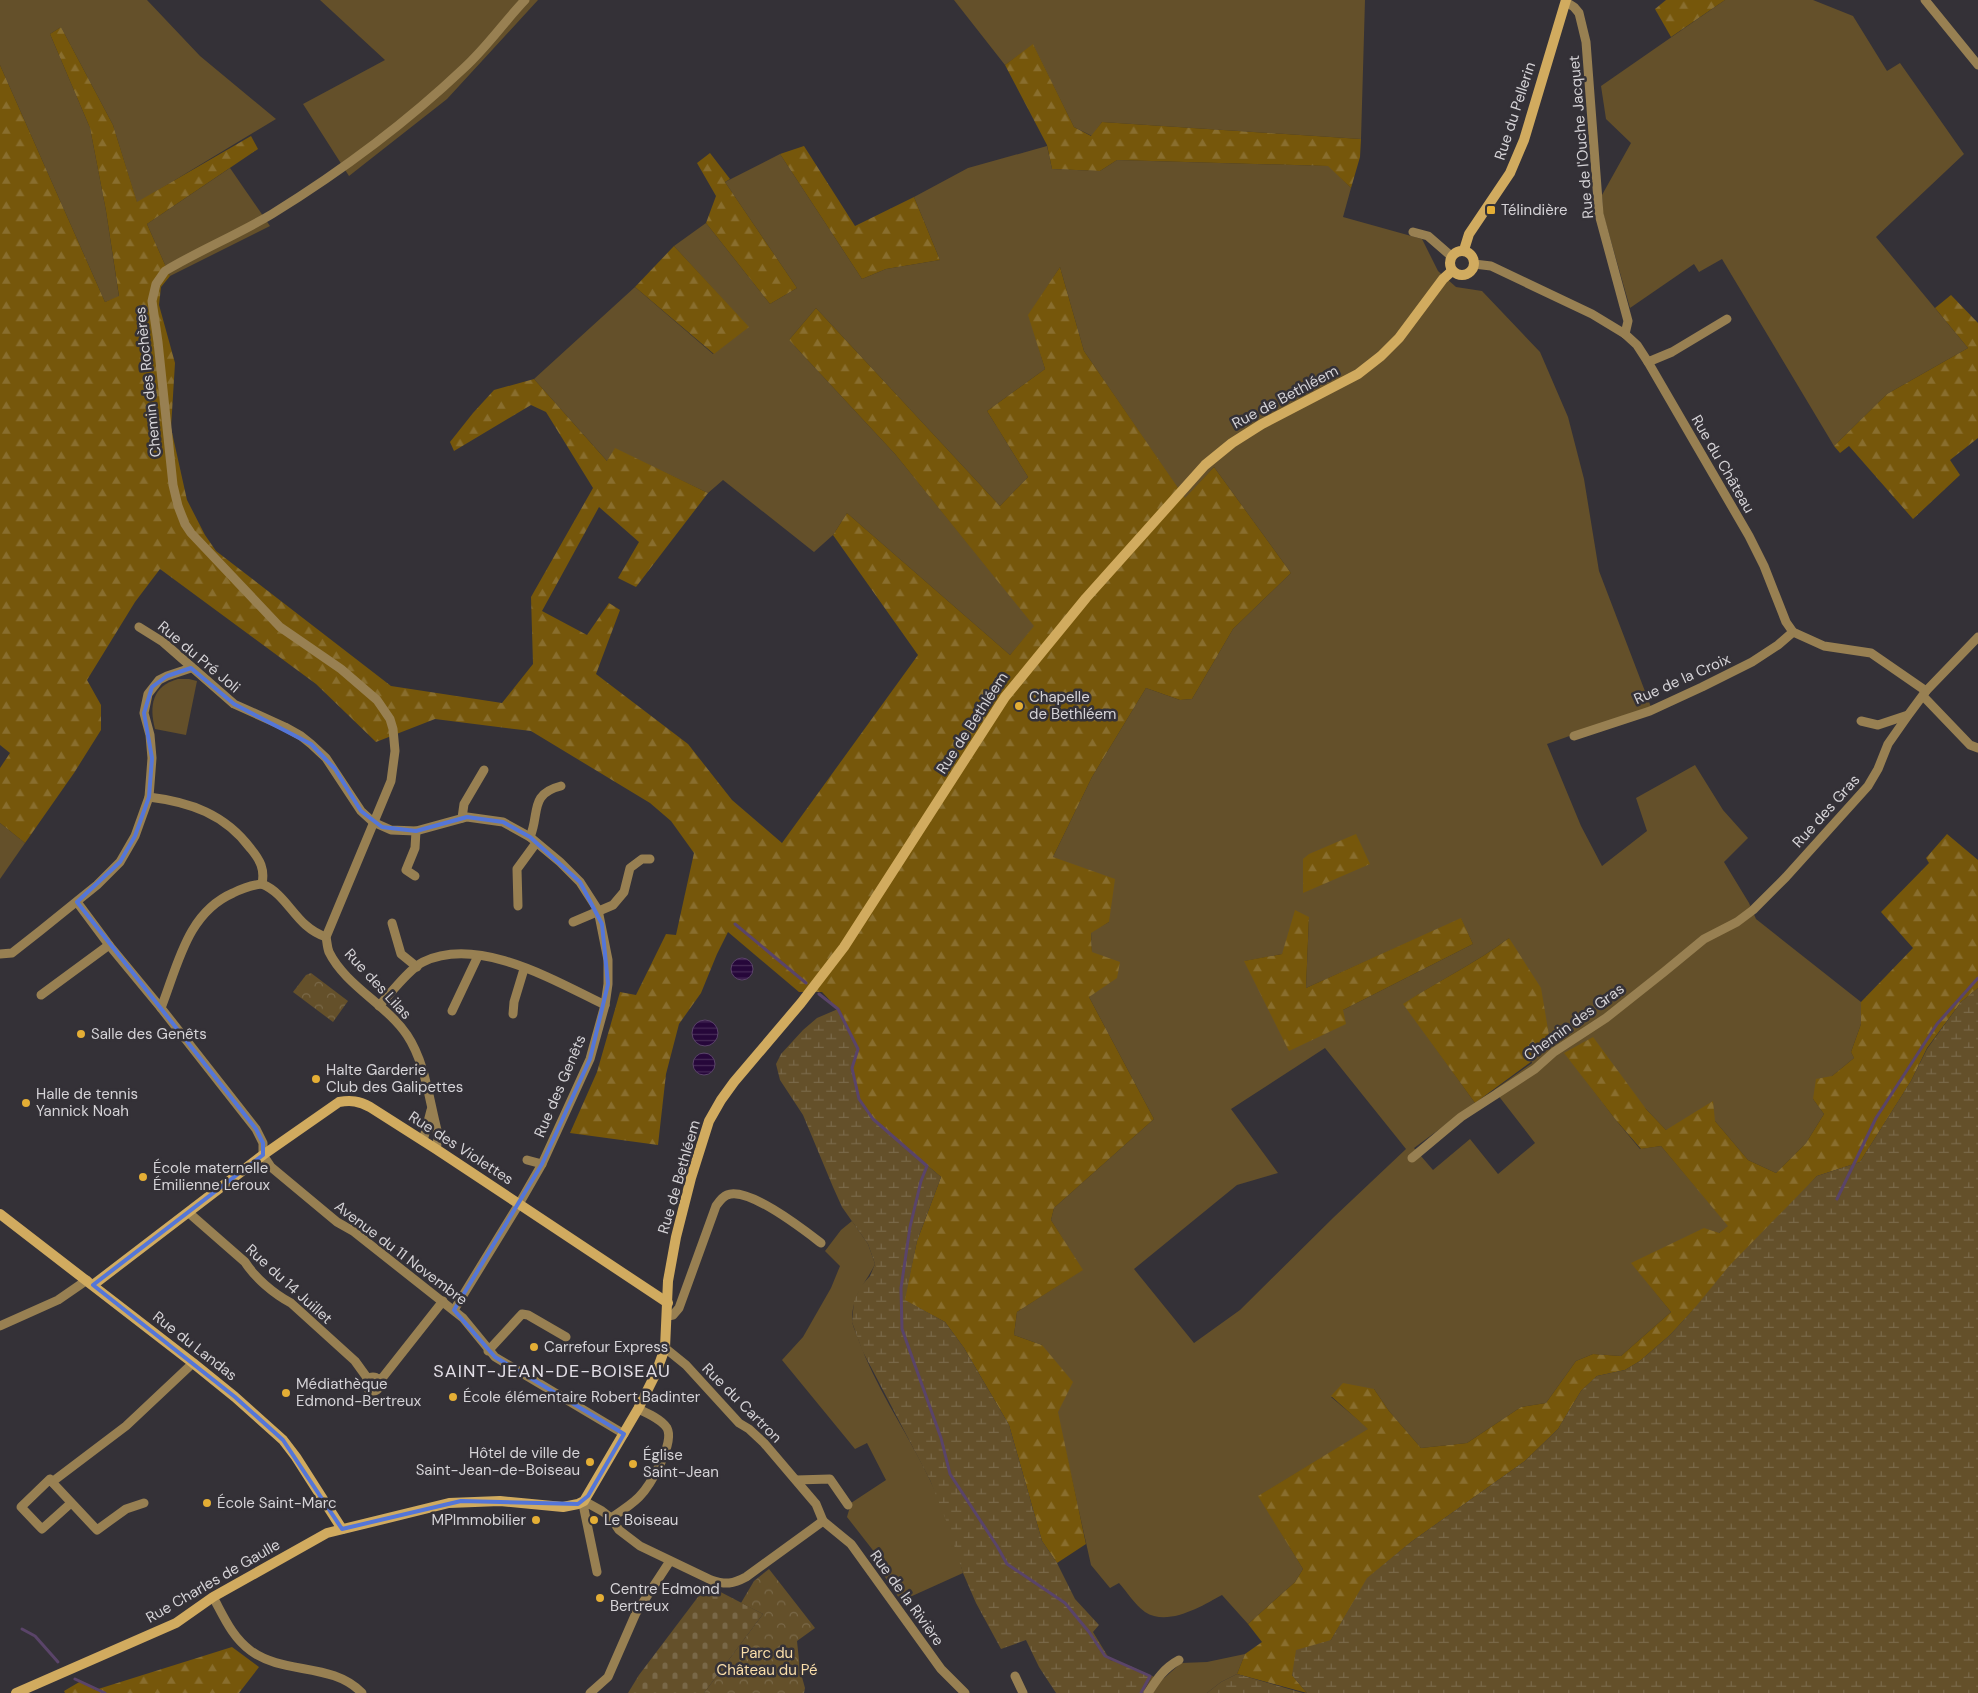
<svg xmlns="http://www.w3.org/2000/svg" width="1978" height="1693" font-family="'DM Sans',sans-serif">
	<defs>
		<pattern id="forest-firs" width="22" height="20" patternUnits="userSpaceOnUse" patternTransform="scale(1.25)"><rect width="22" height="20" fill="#76570b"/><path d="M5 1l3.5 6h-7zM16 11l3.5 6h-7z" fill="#896e2e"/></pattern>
		<pattern id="wetland-marsh" width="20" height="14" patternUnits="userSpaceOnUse" patternTransform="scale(1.25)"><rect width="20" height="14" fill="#64502a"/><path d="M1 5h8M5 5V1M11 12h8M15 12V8" fill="none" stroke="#796848"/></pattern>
		<pattern id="cemetery-stones" width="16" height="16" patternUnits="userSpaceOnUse" patternTransform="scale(1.25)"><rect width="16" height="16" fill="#64502a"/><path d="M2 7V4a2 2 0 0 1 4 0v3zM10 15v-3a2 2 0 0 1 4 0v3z" fill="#796848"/></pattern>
		<pattern id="park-crowns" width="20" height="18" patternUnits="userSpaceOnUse" patternTransform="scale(1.25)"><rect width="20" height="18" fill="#64502a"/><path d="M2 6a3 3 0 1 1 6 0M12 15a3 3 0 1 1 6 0" fill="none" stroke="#796848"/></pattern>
		<pattern id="water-rules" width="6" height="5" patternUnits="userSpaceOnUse" patternTransform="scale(1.25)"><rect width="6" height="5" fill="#26073a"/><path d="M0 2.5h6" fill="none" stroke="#452a56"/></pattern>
	</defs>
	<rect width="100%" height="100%" fill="#343137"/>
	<!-- grass -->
	<g fill="#64502a" fill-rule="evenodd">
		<polygon points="0,0 147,0 200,56 276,119 137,203 113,125 61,27 50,34 90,128 106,211 119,297 105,302 0,65"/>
		<polygon points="320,0 538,0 447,99 349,176 303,104 385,60"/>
		<polygon points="954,0 1365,0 1361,139 1102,122 1092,136 1074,127 1033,45 1005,65"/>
		<polygon points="1725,0 1813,0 1853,16 1887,71 1900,63 1964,154 1876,237 1968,348 1887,394 1834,446 1722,259 1699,272 1694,264 1630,308 1603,213 1602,195 1631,143 1606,119 1601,86"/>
		<path d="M1047,146L1052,169L1100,171L1117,160L1329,166L1351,188L1343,217L1422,239L1438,271L1456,287L1482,291L1540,352L1568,417L1584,479L1599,571L1651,707L1547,744L1581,826L1602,866L1647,831L1636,798L1695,765L1723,810L1748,838L1724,862L1749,903L1756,919L1861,1002V1024L1851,1052L1854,1058L1832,1076L1813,1099L1824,1114L1806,1143L1776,1173L1748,1160L1715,1121L1666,1130L1646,1109L1565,1053L1615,1119L1640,1149L1661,1146L1729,1226L1719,1233L1632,1263L1671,1312L1621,1356L1593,1354L1576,1361L1546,1403L1521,1407L1467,1443L1421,1448L1389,1411L1374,1389L1331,1397L1369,1429L1259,1496L1303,1569L1295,1582L1248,1624L1222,1595C1202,1606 1168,1627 1145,1612C1135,1605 1127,1592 1119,1583L1110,1588L1091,1565L1042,1345L1014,1335L1017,1312L1082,1270L1051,1220L1054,1208L1154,1119L1089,997L1092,952L1091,932L1109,922L1053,857L1092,777L1146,688L1180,700L1192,699L1233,629L1291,573L1214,467L1185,499L1084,351L1060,267L1029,315L1045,369L987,411L1028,477L1000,506L816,308L789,340L895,454L1035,626L1010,655L847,513L833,535L814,552L723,480L708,493L615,449L608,462L534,379L635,287L713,354L748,327L674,246L706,223L770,304L797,288L725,182L780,154L862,279L886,269L940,260L914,197L968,168ZM1309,917L1306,988L1461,919L1473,944L1343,1010L1245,961L1282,954ZM1509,938L1532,1063L1494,1090L1535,1143L1498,1174L1470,1139L1433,1170L1414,1148L1475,1103L1404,1004C1438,981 1476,963 1509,938ZM1325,1048L1406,1149L1334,1217L1240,1310L1194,1343L1134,1269L1237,1185L1278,1173L1231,1109Z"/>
		<polygon points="230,168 270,226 170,276 147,224"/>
		<path d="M178,679H189L197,681L186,735L155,729C149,706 152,686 178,679Z"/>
		<polygon points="0,823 25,843 0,879"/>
		<path d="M852,1221L868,1244L875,1264C865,1285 853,1293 852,1319C852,1326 857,1334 859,1341C875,1385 902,1425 923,1466C941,1500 954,1537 963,1573L901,1601L881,1571L886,1567L847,1517L851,1503L886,1480L867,1443L855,1449L782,1360L803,1337L831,1288L840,1266L825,1251L841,1230Z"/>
		<polygon points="1245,1654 1237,1674 1221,1682 1207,1693 1143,1693 1152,1676 1162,1680 1181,1663 1207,1662"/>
	</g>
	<!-- forest -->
	<g fill="url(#forest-firs)">
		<polygon points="1666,0 1725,0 1671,37 1655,9"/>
		<polygon points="61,27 113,125 137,202 251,136 258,149 147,224 170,276 161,287 159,305 175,363 171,428 187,500 205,535 216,551 391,686 502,703 533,664 531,597 593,488 546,412 531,405 454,451 450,442 473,413 494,390 534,379 607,461 615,448 708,493 636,587 618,578 639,542 599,507 542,611 587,635 609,603 620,610 596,674 688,744 732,800 782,843 918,655 833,535 847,513 1010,655 1034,626 895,454 789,340 816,308 1000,506 1028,477 987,411 1045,369 1028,315 1060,267 1084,351 1185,498 1214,467 1291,573 1233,629 1192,699 1180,700 1146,688 1092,777 1053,857 1115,879 1109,922 1091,933 1092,952 1120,962 1117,978 1089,997 1154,1119 1054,1208 1051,1220 1083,1270 1017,1312 1014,1335 1042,1345 1073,1382 1058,1412 1086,1544 1057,1563 1042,1541 1009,1425 964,1348 945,1322 904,1300 917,1241 941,1177 873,1119 859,1099 852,1068 858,1048 838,1009 822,992 799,992 728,932 717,954 701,993 679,1024 666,1074 658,1145 570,1133 597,1072 620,992 636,995 666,934 676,935 694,853 671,821 650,803 531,731 435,719 376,742 316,684 160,569 135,602 87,680 101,705 101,730 74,773 25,843 0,823 0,768 10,753 0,745 0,65 105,302 119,296 106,211 90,128 50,34"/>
		<polygon points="1033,44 1074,127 1091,136 1102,122 1361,139 1360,157 1351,188 1328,166 1117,160 1100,171 1052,169 1047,145 1005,65"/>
		<polygon points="804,146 855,226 914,197 940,260 886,269 862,279 780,154"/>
		<polygon points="710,153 730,179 725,182 797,288 770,304 706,223 716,196 697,163"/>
		<polygon points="674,246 749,327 714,354 635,287"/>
		<polygon points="1951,295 1978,323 1978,438 1950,460 1960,475 1913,519 1849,446 1840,453 1834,446 1887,394 1968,348 1935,308"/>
		<polygon points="1356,834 1370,864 1303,893 1303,859 1309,854"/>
		<polygon points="1947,834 1978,860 1978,988 1961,1002 1927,1048 1911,1081 1860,1162 1817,1176 1670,1335 1640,1361 1625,1370 1597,1376 1581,1391 1558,1429 1525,1461 1411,1542 1368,1578 1331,1640 1292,1675 1307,1693 1237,1674 1245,1654 1262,1642 1248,1624 1295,1582 1303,1569 1258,1496 1368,1429 1331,1396 1343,1383 1374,1389 1389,1411 1421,1448 1467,1443 1521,1407 1546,1403 1576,1361 1593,1354 1621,1356 1671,1312 1631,1263 1704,1228 1719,1233 1728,1226 1661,1146 1641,1149 1615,1119 1564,1053 1593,1037 1646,1109 1666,1130 1713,1101 1715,1121 1748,1160 1776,1173 1806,1143 1824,1114 1813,1099 1816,1079 1832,1076 1854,1058 1851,1052 1861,1024 1861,1002 1913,948 1881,912 1929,863 1926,858"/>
		<polygon points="1295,910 1309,917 1306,988 1461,918 1473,944 1343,1010 1346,1024 1289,1051 1244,961 1282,954"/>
		<path d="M1509,938L1541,988L1551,1047L1475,1103L1403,1004C1438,981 1476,963 1509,938Z"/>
		<polygon points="232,1647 259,1667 239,1693 65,1693 64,1691 81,1681 95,1690"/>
	</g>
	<!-- wetland -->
	<g fill="url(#wetland-marsh)">
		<polygon points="1978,988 1978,1693 1307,1693 1292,1675 1296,1650 1331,1640 1367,1578 1411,1542 1525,1461 1558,1429 1581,1391 1597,1376 1625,1370 1640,1361 1670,1335 1693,1310 1729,1266 1817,1176 1860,1162 1911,1081 1927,1049 1961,1002"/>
		<polygon points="838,1009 858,1049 852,1068 859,1099 873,1119 941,1177 917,1241 905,1300 945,1322 964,1348 1009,1425 1042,1541 1057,1563 1075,1599 1099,1625 1093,1632 1110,1660 1130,1666 1152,1676 1143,1693 1056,1693 1039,1667 1026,1640 1001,1649 976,1603 963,1573 947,1523 930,1480 862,1350 852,1322 854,1301 861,1286 870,1276 875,1264 868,1244 842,1207 833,1187 803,1115 780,1080 776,1064 781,1054 803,1030 817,1018"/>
		<polygon points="1237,1674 1303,1693 1207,1693 1221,1682"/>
	</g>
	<!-- cemetery -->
	<polygon fill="url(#cemetery-stones)" points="707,1585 763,1614 704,1693 628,1693 639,1675"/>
	<!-- park -->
	<g fill="url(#park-crowns)">
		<polygon points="311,973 348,1001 333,1022 293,992 306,975"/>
		<polygon points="769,1569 815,1628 797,1641 800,1670 805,1688 804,1693 704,1693 763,1614 741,1603 754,1581"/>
	</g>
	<!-- water -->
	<g fill="url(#water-rules)" stroke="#5a4469">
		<circle cx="742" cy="969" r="11"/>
		<circle cx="705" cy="1033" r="13"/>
		<circle cx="704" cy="1064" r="11"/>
	</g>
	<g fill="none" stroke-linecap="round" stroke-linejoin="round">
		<!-- stream -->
		<g stroke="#5a4469" stroke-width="3">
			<polyline points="735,924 806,983"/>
			<polyline points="819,994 838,1009 858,1049 852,1068 859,1099 873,1119 927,1166 921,1181 910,1227 901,1288 902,1329 941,1438 950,1474 997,1546 1007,1564 1065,1603 1089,1632 1105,1656 1150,1676 1141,1693"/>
			<polyline points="1837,1199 1876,1118 1937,1024 1978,978"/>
			<polyline points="22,1629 35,1636 58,1662"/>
			<polyline points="75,1679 105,1693"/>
		</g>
		<!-- street -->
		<g stroke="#988052" stroke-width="9">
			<polyline points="1925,0 1978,65"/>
			<polyline points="1566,2 1574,7 1579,13 1586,42 1599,214 1628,321 1625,334"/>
			<polyline points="1413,232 1428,236 1451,256"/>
			<polyline points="1474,264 1491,266 1592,314 1625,334 1637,345 1648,362 1749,536 1764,566 1786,622 1793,632 1824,646 1871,653 1926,691"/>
			<polyline points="1648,362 1672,352 1727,319"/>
			<polyline points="139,627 163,642 234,704 285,727 301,736 311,744 326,758 361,811 373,822 391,830 416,831 467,817 503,822 530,837 560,862 580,882 598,910 608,960 608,984 605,1005 590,1059 542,1164 519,1204 454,1310"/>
			<polyline points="1923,696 1970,745 1978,748"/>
			<polyline points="1861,721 1878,725 1908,715"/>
			<polyline points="1574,736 1650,711 1702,687 1752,662 1778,645 1793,632"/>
			<path d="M149,797C190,802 225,814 251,849C260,860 265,869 262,884C289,895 295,927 326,937"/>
			<polyline points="462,818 464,804 484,770"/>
			<path d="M530,837C540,813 529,794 561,786"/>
			<polyline points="415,876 406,870 415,848 416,831"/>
			<polyline points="77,902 109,945 161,1008 256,1129 263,1143 263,1155 271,1167 337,1222 353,1231 463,1318 495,1357 624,1434"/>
			<polyline points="518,906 517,869 536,843"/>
			<polyline points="573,922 613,905 624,892 630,868 642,859 650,859"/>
			<polyline points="392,923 401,954 417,967"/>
			<polyline points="0,954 12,953 40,931 97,885 120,862 135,836 149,797 152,758 150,735 144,713 148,694 159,680 167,676 191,668"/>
			<polyline points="41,995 109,945"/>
			<path d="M379,1006C390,994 409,969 423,962C478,935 555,981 605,1005"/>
			<path d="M161,1008C178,965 187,913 233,893C243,888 251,885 262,884"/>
			<polyline points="452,1011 478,956"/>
			<polyline points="513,1014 514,1002 524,969"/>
			<polyline points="423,1141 431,1110"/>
			<path d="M436,1149L438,1139L437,1130C429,1099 425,1062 407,1035C387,1005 345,985 329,952C327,947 327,941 326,937L391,781L395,751L393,729L390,719L377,700L341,669L280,627L191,533L185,524L178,506L173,485L158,342L152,301L156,284L165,271C200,250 237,235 272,214C340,172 406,123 464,68C487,47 504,22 525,0"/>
			<polyline points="1412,1158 1461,1117 1535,1069 1554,1052 1606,1018 1664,972 1704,939 1737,922 1753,910 1786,877 1868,786 1878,769 1888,744 1909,714 1926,691 1978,637"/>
			<polyline points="527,1160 542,1164"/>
			<path d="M189,1213L245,1262C255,1278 274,1294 291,1303L355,1361L368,1379"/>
			<path d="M668,1316L673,1315L679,1308L716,1206C719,1202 722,1197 727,1195C748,1186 804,1230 821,1243"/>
			<polyline points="0,1326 58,1300 87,1280"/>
			<polyline points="665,1348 686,1365 739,1423 749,1429 764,1443 816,1504 823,1521"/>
			<polyline points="488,1351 522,1314 528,1315 566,1337"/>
			<circle cx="373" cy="1384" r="7"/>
			<polyline points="378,1380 383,1377 443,1301"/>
			<polyline points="796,1480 830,1479 848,1505"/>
			<polyline points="52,1482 50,1479 21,1507 42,1529 71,1503"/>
			<polyline points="144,1503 126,1509 97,1530 52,1482 126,1426 193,1363"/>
			<path d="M611,1518C620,1512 631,1505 639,1497C650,1486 675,1443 667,1428C661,1419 647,1413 638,1409"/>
			<polyline points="823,1521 851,1544 941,1669 965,1693"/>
			<path d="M597,1572L584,1509V1501L602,1511L611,1518L619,1530L640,1546L711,1580C726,1585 733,1584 746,1577L823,1521"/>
			<path d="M213,1597C224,1617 232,1637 251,1651C284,1675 332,1662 362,1693"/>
			<polyline points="1015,1676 1023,1693"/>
			<polyline points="590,1693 608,1677 636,1613 670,1561"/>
			<path d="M1148,1693C1157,1679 1164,1668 1179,1660"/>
		</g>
		<!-- secondary -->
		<g stroke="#d1ab5f" stroke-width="10">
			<polyline points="1464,250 1469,234 1510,173 1524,140 1566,0"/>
			<circle cx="1462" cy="263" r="12"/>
			<polyline points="0,1214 193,1363 235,1397 283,1440 296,1457 342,1529"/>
			<path d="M93,1285L263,1155L339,1102C351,1100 359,1101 370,1107L436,1149L668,1303"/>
			<polyline points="16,1693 176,1623 213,1597 327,1533 449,1503 500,1501 563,1507 578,1504 584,1501 638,1409 656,1373 665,1348 668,1281 676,1237 691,1178 709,1121 721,1100 734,1082 801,1003 844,947 1005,697 1086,598 1205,465 1232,443 1262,424 1358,374 1381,356 1399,338 1443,279 1452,271"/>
		</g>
	</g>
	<!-- marked area -->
	<path fill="none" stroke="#5476d8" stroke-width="4" stroke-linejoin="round" d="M191,668L234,704L311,744L335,769L361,811L382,827L416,831L467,817L503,822L530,837L580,882L602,924L608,984L590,1059L542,1164L454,1310L495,1357L624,1434L588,1496L578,1504L461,1501L342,1529L283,1440L235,1397L93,1285L263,1155V1143L256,1129L77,902L120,862L135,836L149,797L152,758L144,713L152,687L167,676Z"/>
	<!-- markers -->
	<g fill="#e4ae35" stroke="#343137" stroke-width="2">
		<rect x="1486" y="205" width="10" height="10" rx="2.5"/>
		<circle cx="1019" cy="706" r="5"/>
		<circle cx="81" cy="1034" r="5"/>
		<circle cx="316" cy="1079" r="5"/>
		<circle cx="26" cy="1103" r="5"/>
		<circle cx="143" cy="1177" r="5"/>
		<circle cx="534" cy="1347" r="5"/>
		<circle cx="286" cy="1393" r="5"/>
		<circle cx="453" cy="1397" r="5"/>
		<circle cx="590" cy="1462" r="5"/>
		<circle cx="633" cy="1464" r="5"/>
		<circle cx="207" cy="1503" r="5"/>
		<circle cx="536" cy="1520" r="5"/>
		<circle cx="594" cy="1520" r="5"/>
		<circle cx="600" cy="1598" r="5"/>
	</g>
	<g text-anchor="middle" stroke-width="5" stroke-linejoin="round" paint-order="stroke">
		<!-- street labels -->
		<g font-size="15" fill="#d5d3d7" stroke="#343137">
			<text transform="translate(1515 111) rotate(-72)" y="5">Rue du Pellerin</text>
			<text transform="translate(1581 137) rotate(-95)" y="5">Rue de l'Ouche Jacquet</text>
			<text transform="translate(148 382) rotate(-96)" y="5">Chemin des Rochères</text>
			<text transform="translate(1285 397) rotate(-28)" y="5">Rue de Bethléem</text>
			<text transform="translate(1723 464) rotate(60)" y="5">Rue du Château</text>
			<text transform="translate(199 657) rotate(40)" y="5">Rue du Pré Joli</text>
			<text transform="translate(1682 679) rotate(-24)" y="5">Rue de la Croix</text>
			<text transform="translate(972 723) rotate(-57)" y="5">Rue de Bethléem</text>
			<text transform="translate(1826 811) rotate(-48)" y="5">Rue des Gras</text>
			<text transform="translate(378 984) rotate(47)" y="5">Rue des Lilas</text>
			<text transform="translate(1574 1022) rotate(-36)" y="5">Chemin des Gras</text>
			<text transform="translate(560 1086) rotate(-67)" y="5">Rue des Genêts</text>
			<text transform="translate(461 1148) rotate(33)" y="5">Rue des Violettes</text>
			<text transform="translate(679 1177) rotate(-74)" y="5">Rue de Bethléem</text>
			<text transform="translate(401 1253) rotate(37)" y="5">Avenue du 11 Novembre</text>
			<text transform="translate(289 1284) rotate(42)" y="5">Rue du 14 Juillet</text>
			<text transform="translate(195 1346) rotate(38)" y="5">Rue du Landas</text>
			<text transform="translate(742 1403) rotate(45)" y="5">Rue du Cartron</text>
			<text transform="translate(213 1581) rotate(-30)" y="5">Rue Charles de Gaulle</text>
			<text transform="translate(907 1598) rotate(54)" y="5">Rue de la Rivière</text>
		</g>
		<!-- poi labels -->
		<g font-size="15" fill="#d5d3d7" stroke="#343137" text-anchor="start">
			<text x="1501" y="215">Télindière</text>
			<text x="1029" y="702">Chapelle<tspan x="1029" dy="17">de Bethléem</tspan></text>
			<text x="91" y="1039">Salle des Genêts</text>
			<text x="326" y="1075">Halte Garderie<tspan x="326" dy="17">Club des Galipettes</tspan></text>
			<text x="36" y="1099">Halle de tennis<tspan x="36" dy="17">Yannick Noah</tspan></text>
			<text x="153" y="1173">École maternelle<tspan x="153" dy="17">Émilienne Leroux</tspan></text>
			<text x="544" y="1352">Carrefour Express</text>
			<text x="296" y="1389">Médiathèque<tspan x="296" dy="17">Edmond-Bertreux</tspan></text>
			<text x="463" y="1402">École élémentaire Robert Badinter</text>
			<text x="580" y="1458" text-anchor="end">Hôtel de ville de<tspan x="580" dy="17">Saint-Jean-de-Boiseau</tspan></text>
			<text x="643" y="1460">Église<tspan x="643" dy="17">Saint-Jean</tspan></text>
			<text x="217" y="1508">École Saint-Marc</text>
			<text x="526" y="1525" text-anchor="end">MPImmobilier</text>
			<text x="604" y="1525">Le Boiseau</text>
			<text x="610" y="1594">Centre Edmond<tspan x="610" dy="17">Bertreux</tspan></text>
		</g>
		<!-- park labels -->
		<g font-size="15" fill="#fadeaa" stroke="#343137">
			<text x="767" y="1658">Parc du<tspan x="767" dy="17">Château du Pé</tspan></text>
		</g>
		<!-- quarter labels -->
		<g font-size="18" letter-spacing="1" fill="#e3dfe7" stroke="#343137">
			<text x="552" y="1377">SAINT-JEAN-DE-BOISEAU</text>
		</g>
	</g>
</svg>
